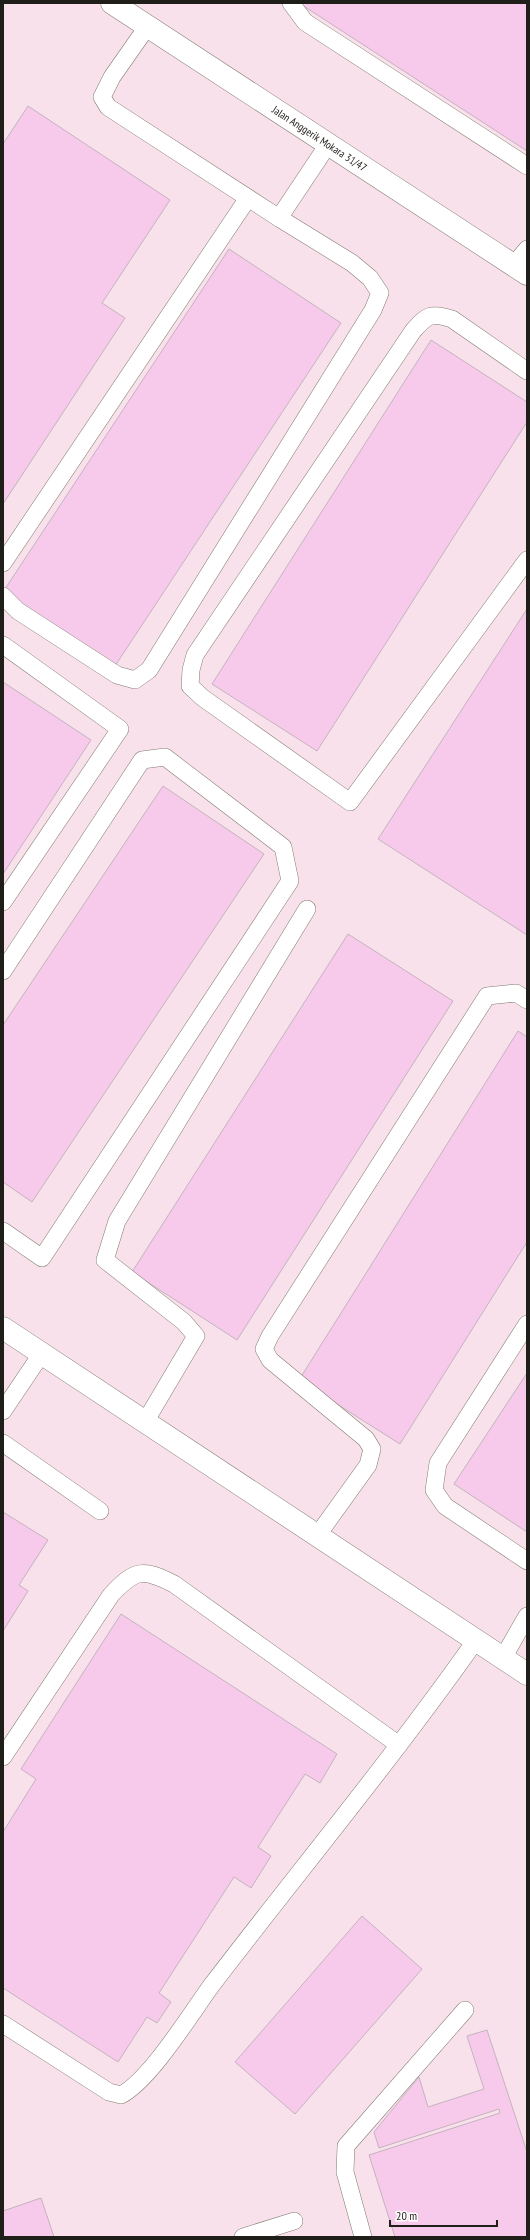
<svg xmlns="http://www.w3.org/2000/svg" width="530" height="2240" font-family="'PT Sans Narrow',sans-serif">
	<rect width="100%" height="100%" fill="#f9f2e1"/>
	<!-- industrial -->
	<rect fill="#f9e1eb" x="3" y="3" width="524" height="2234"/>
	<!-- building -->
	<g fill="#f7caeb" stroke="#c3b3be">
		<polygon points="303,3 527,3 527,151 302,5"/>
		<polygon points="28,106 170,200 102,303 125,318 3,504 3,144"/>
		<polygon points="229,249 341,323 115,666 3,592"/>
		<polygon points="431,340 527,402 527,422 317,751 212,684"/>
		<polygon points="527,609 527,935 378,839"/>
		<polygon points="3,682 91,740 3,874"/>
		<polygon points="163,786 264,854 32,1202 3,1182 3,1025"/>
		<polygon points="348,934 453,1001 237,1340 132,1272"/>
		<polygon points="518,1031 527,1037 527,1242 400,1444 299,1380"/>
		<polygon points="527,1373 527,1532 454,1484"/>
		<polygon points="3,1512 48,1540 19,1585 28,1591 3,1631"/>
		<polygon points="121,1614 337,1754 320,1783 305,1774 258,1847 271,1856 251,1888 234,1877 159,1993 171,2002 157,2023 147,2017 118,2062 3,1988 3,1832 36,1779 21,1769"/>
		<polygon points="362,1916 422,1969 295,2114 235,2062"/>
		<polygon points="487,2030 527,2152 527,2237 395,2237 369,2155 500,2113 499,2109 379,2148 374,2132 419,2077 428,2107 484,2089 467,2036"/>
		<polygon points="41,2198 54,2237 3,2237 3,2211"/>
	</g>
	<g fill="none" stroke-linecap="round" stroke-linejoin="round">
		<defs>
			<g id="lane">
				<polyline points="291,3 305,22 527,166"/>
				<polyline points="147,27 112,77 102,97 108,107 279,218"/>
				<polyline points="514,265 527,249"/>
				<path d="M527,371L452,319C431,312 427,315 413,331L195,655L191,670L190,686L203,698L350,802L527,560"/>
				<polyline points="3,563 248,198"/>
				<polyline points="3,596 18,611 117,675 135,680 149,670 373,310 380,293 370,278 352,263 279,218 329,143"/>
				<polyline points="3,645 120,729 3,902"/>
				<polyline points="3,971 142,760 165,757 283,847 290,881 42,1258 3,1231"/>
				<polyline points="527,1324 438,1463 434,1490 445,1506 527,1561"/>
				<polyline points="3,1411 42,1353"/>
				<polyline points="145,1422 196,1336 184,1322 105,1260 117,1221 307,909"/>
				<polyline points="3,1443 100,1511"/>
				<polyline points="317,1536 368,1465 372,1449 366,1439 270,1360 264,1349 270,1336 487,996 516,993 527,1000"/>
				<polyline points="503,1658 527,1616"/>
				<path d="M3,1757L111,1595C135,1569 143,1568 174,1584L399,1745"/>
				<path d="M3,2024L109,2092L121,2095C150,2080 190,2015 211,1986C299,1871 392,1759 476,1640"/>
				<polyline points="243,2237 294,2221"/>
				<polyline points="363,2237 345,2172 346,2146 465,2010"/>
			</g>
			<g id="street">
				<path id="s1" d="M112,3L527,274"/>
				<polyline points="3,1328 527,1674"/>
			</g>
		</defs>
		<!-- lane casing -->
		<use href="#lane" stroke="#827c6d" stroke-width="18"/>
		<!-- street casing -->
		<use href="#street" stroke="#827c6d" stroke-width="23"/>
		<!-- lane -->
		<use href="#lane" stroke="#fff" stroke-width="17"/>
		<!-- street -->
		<use href="#street" stroke="#fff" stroke-width="22"/>
	</g>
	<g text-anchor="middle" stroke-width="4" stroke-linejoin="round" paint-order="stroke">
		<!-- street labels -->
		<g font-size="11" fill="#201e18" stroke="#fff">
			<text dy="4" stroke="none"><textPath href="#s1" startOffset="248">Jalan Anggerik Mokara 31/47</textPath></text>
		</g>
	</g>
	<!-- border -->
	<rect width="530" height="2240" fill="none" stroke="#201e18" stroke-width="8"/>
	<!-- scale -->
	<path d="M390 2220v6h107v-6" fill="none" stroke="#201e18" stroke-width="2"/>
	<text x="396" y="2220" font-size="12" fill="#201e18" stroke="#ffffff" stroke-width="3" paint-order="stroke">20 m</text>
</svg>
